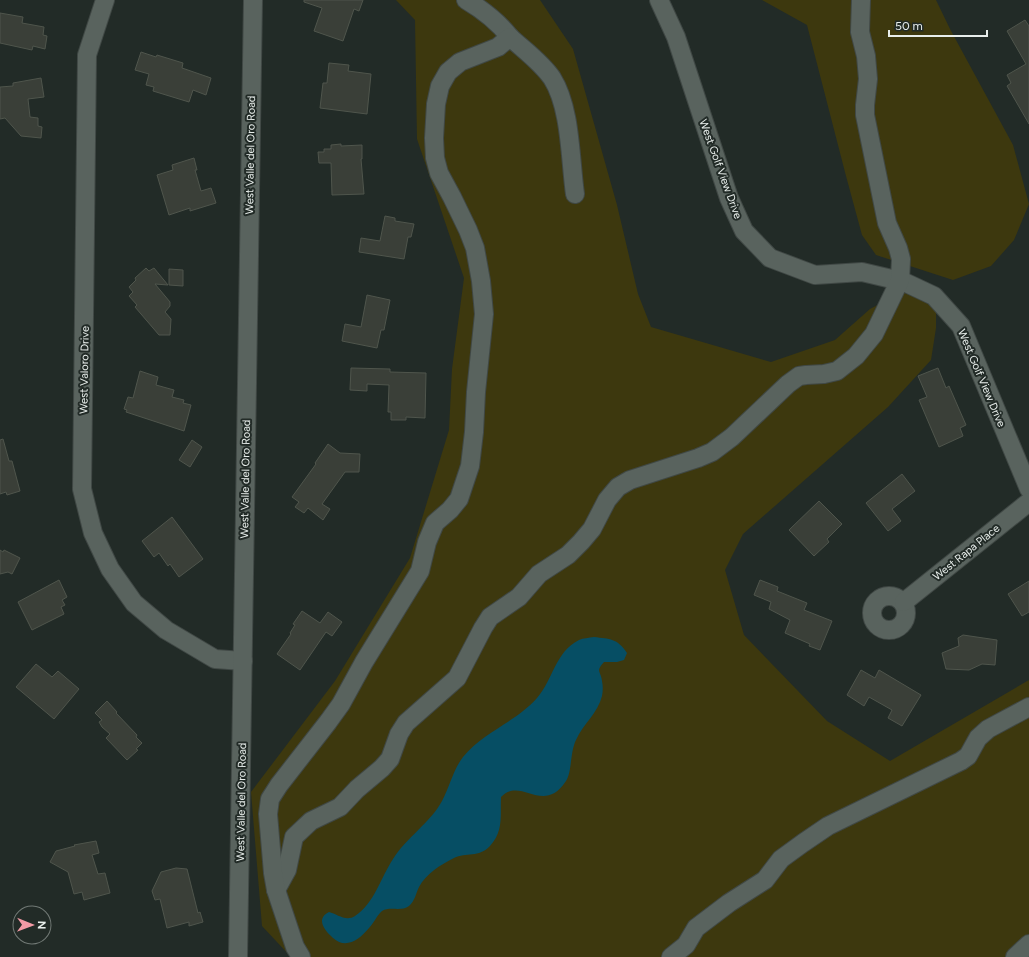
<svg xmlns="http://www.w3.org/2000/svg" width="1029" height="957" font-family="Figtree,sans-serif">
	<rect width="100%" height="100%" fill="#222b27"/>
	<!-- green -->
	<g fill="#3d380e">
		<polygon points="396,0 540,0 573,49 617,205 638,294 651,327 771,362 835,340 870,309 902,292 929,300 936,309 936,328 931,360 888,407 743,534 725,570 744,635 827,721 890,761 1029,680 1029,957 291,957 262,926 251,792 335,681 410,558 449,430 452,369 464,278 417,139 415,20"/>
		<polygon points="762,0 936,0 950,29 1013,145 1029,204 1014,240 991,266 953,280 876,255 862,235 846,176 807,25"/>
	</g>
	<!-- water -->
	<path fill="#064e64" d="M594,637C610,639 617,638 627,653L624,660L617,662H604C595,672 601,671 602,681C603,686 603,691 602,696C598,713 583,724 576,740C570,752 572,772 566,781C543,816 521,776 501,797C500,815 504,831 490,846C479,858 466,852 454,858C440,865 426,874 419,887C416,893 415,901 409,906C401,912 390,906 382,911C377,915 374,923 369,928C360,939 346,950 333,938C325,931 315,919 329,912C337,914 346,922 355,916C374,904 381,877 393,859C407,837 430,823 442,801C450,786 453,770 463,757C483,732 516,722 537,698C553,680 555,652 579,640C583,638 589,638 594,637Z"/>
	<!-- building -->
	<g fill="#3a3f38" stroke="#4f554c">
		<polygon points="304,0 363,0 359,11 354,9 343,41 314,31 322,8 304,2"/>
		<polygon points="0,13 23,17 22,23 44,27 43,35 47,36 45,49 33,46 32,50 0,43"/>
		<polygon points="1025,20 1029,26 1029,124 1007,86 1011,83 1007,75 1026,64 1007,31"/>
		<polygon points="141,52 156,57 157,55 183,63 182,68 211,78 206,95 193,90 189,102 153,91 154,87 146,85 149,74 135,70"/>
		<polygon points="329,63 349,65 348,71 371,74 367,114 320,108 323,83 327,83"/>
		<polygon points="41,78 44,97 28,99 30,117 38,118 38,126 42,127 41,138 21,136 5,118 0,119 0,87 13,86 13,83"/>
		<polygon points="341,144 341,146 362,145 362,159 361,159 364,194 332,195 331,163 319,163 318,152 324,152 324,149 331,149 331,145"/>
		<polygon points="194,158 197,170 195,170 201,191 211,188 216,203 190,211 190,208 169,215 157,175 173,170 172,165"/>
		<polygon points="385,216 395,218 395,221 414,224 411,237 408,237 404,259 359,252 361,238 380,241"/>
		<polygon points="146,268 149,271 154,268 168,285 155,284 170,302 170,306 165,312 171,319 170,335 159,335 135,307 137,305 129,296 133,292 129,287 136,280 135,278"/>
		<polygon points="169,269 183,270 183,286 169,285"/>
		<polygon points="367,295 390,300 384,330 381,330 377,348 342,341 345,324 361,327"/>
		<polygon points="351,368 390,369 390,372 426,373 425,418 406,417 406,420 391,420 391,412 388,412 389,385 367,384 367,391 350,390"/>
		<polygon points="938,368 946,388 949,386 966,425 960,428 963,436 939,447 919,400 927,397 918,376"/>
		<polygon points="140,371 158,377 156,385 174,390 172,397 184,400 183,403 191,405 184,431 126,412 127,410 124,409 128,397 133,398"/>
		<polygon points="3,439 9,461 12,461 20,491 7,495 6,492 0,494 0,440"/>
		<polygon points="192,440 202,447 190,467 179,460"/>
		<polygon points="328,444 340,453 360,454 359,472 345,472 322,504 330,509 323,520 308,508 304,513 295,507 299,502 292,497 316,464 315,463"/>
		<polygon points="902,474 915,491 892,509 901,521 888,531 866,503"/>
		<polygon points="819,501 842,524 827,539 829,542 814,556 789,530"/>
		<polygon points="172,517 203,559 179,577 170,564 168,566 159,553 154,557 142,541"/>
		<polygon points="0,550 3,552 4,550 20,558 12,574 8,572 0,574"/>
		<polygon points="59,580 67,597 62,600 65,605 61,607 64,614 32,630 18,602"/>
		<polygon points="760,580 778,587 777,591 807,603 804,610 832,621 820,650 809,646 810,644 785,633 790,620 769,609 771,602 754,595"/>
		<polygon points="1029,581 1029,612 1022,616 1008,594"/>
		<polygon points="302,611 320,623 328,612 342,622 332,636 326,632 300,670 277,654 291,634 290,633 295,625 293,624"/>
		<polygon points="963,635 997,640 995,665 982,664 969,670 946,669 942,653 959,646 958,638"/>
		<polygon points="36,664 52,677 58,671 79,689 54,719 16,687"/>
		<polygon points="861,670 875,678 879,670 921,695 902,726 888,718 892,710 869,697 864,706 847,695"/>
		<polygon points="107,701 117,712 116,713 137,735 136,737 142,743 136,749 138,750 127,760 106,738 110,734 102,727 99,722 102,720 95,713"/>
		<polygon points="96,841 99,853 92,855 98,874 105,873 110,893 84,900 82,892 74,894 68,872 50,862 56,851 75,846 74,845"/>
		<polygon points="176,868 187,869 198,913 200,912 203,922 189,926 189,922 167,928 160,899 155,900 152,891 161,872"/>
	</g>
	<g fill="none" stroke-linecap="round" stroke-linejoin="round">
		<defs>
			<g id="minor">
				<polyline points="105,0 87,55 82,489 93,533 110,569 134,603 166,630 215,659 243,661"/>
				<path d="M466,0C483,10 498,22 510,37"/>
				<polyline points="659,0 676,37 729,198 744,231 770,258 815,275 862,272 896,280 900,280 934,296 961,326 1029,489"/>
				<circle cx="889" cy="613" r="17"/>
				<polyline points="904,602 1029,502"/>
				<polyline points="276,890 287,870 294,837 311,821 340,807 357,789 382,768 390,759 399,734 406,723 457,678 483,628 490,617 519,597 539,574 568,555 581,542 592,529 607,500 618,487 630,480 698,458 712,452 732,437 788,384 799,376 806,375 824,374 837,371 856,356 874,334 900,280 901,259 898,248 887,223 865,115 865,105 868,79 866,56 860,32 861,0"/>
				<polyline points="238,957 253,0"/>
				<path d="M301,957L295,947L276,890L273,873L268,814L270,799L279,785L328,722L341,704L364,662L420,571L427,542L435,523L450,510L459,499L470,466L474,432L476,392L484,314L481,281L475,248L468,230L452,197L439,173L435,158L434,138L436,104L440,86L448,72L460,62L498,47L510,37C524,50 541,62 552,78C571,108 570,159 575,194"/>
				<polyline points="671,957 686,945 696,928 729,903 765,880 781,859 803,843 828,826 961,761 968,756 978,738 988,729 1029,707"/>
				<polyline points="1015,957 1029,944"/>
			</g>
		</defs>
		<!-- minor casing -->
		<use href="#minor" stroke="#404845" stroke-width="20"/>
		<!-- minor -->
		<use href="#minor" stroke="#59635e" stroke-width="18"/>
	</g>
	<g text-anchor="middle" stroke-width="4" stroke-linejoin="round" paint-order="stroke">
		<!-- street labels -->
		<g font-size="11" fill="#e8eeeb" stroke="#222b27">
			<text transform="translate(250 155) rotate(-89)" y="4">West Valle del Oro Road</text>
			<text transform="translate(721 169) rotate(70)" y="4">West Golf View Drive</text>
			<text transform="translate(84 370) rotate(-89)" y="4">West Valoro Drive</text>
			<text transform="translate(982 378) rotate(67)" y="4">West Golf View Drive</text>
			<text transform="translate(245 479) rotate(-89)" y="4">West Valle del Oro Road</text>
			<text transform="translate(966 552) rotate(-39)" y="4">West Rapa Place</text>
			<text transform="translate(241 802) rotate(-89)" y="4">West Valle del Oro Road</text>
		</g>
	</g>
	<!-- north arrow -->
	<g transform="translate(32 925) rotate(91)"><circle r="19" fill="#222b27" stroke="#717975"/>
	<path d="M0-3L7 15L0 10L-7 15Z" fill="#f49aa5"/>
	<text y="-6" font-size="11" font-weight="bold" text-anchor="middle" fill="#e8eeeb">N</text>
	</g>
	<!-- scale -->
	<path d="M889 30v6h98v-6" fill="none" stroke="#e8eeeb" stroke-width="2"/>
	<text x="895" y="30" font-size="12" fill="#e8eeeb" stroke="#222b27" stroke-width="3" paint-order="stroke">50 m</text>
</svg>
